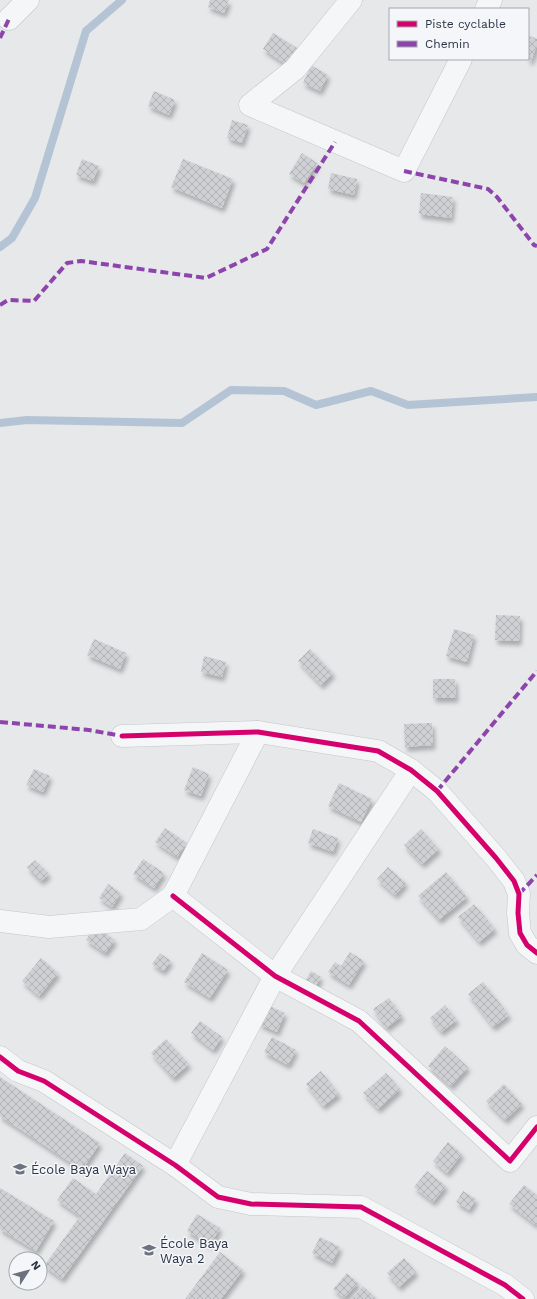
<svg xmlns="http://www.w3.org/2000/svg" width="537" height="1299" font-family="'Work Sans',sans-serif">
	<defs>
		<pattern id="building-cross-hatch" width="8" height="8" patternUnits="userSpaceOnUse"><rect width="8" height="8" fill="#ced0d3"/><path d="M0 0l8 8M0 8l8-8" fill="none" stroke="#b1b3b6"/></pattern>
		<filter id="shadow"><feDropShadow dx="2.5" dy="4.5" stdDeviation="2" flood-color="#0004"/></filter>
	</defs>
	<rect width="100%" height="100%" fill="#e6e8ea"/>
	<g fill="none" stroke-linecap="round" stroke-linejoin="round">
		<!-- stream -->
		<g stroke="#b4c4d5" stroke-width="8">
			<polyline points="0,247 12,238 35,198 86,31 122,0"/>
			<polyline points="0,423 27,420 182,423 231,390 284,391 316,405 371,391 408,405 537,397"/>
		</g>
	</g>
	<!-- building -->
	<g fill="url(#building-cross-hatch)" filter="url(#shadow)">
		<polygon points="210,0 229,0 224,13 208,7"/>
		<polygon points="273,33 297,48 287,65 263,49"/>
		<polygon points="528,35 537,39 537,45 531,61 528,60"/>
		<polygon points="311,65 328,75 320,91 303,83"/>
		<polygon points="154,91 175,100 169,115 148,106"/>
		<polygon points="232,120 248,125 242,143 227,138"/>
		<polygon points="302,153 317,163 304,183 289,174"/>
		<polygon points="82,159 99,166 93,181 76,175"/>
		<polygon points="183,159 233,179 222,208 171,187"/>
		<polygon points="331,173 357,179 354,195 328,189"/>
		<polygon points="421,193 453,197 451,218 419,214"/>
		<polygon points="496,615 520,616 519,641 495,640"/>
		<polygon points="454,629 474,635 467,662 446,656"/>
		<polygon points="94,639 126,653 120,669 87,655"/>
		<polygon points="310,649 333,673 321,685 298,661"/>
		<polygon points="204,656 226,662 222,677 201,672"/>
		<polygon points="433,679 455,679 456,698 433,698"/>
		<polygon points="432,723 433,745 405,747 404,724"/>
		<polygon points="193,767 209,774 201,796 184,790"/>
		<polygon points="34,769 50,776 43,792 26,785"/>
		<polygon points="339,783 372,799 361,822 328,806"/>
		<polygon points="165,828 187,843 177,857 155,842"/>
		<polygon points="313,829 338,838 333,852 308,843"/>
		<polygon points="421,829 439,849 422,864 404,845"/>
		<polygon points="143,859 164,873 154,888 133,874"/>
		<polygon points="35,860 49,874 41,881 27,867"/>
		<polygon points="388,867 406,883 395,895 377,879"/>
		<polygon points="446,872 467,897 439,920 418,896"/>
		<polygon points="108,884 121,893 112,907 99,898"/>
		<polygon points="474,904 495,929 479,942 458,917"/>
		<polygon points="95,926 115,940 105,953 86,940"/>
		<polygon points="350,952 364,961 349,985 328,972 335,962 341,966"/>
		<polygon points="160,953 171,961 163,971 152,964"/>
		<polygon points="202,953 228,970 210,998 184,982"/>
		<polygon points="41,958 58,973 39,996 22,981"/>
		<polygon points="311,971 321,977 313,991 303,985"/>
		<polygon points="483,982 509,1015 493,1027 468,994"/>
		<polygon points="389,998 402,1016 386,1028 373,1009"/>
		<polygon points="267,1005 285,1013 277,1032 259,1024"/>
		<polygon points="445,1005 457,1020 441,1032 430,1018"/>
		<polygon points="200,1021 222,1037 213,1050 191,1033"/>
		<polygon points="272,1037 296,1050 288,1065 264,1052"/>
		<polygon points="166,1039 189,1064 173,1078 151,1053"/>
		<polygon points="445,1046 468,1067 451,1086 428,1066"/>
		<polygon points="321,1071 339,1094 323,1106 306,1084"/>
		<polygon points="386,1073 400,1089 378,1109 363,1093"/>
		<polygon points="0,1077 100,1143 82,1170 0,1116"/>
		<polygon points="504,1084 522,1104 505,1120 486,1101"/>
		<polygon points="448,1142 462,1154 447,1173 433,1161"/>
		<polygon points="125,1153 143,1166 62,1279 44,1266 80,1216 57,1200 73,1178 96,1194"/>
		<polygon points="427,1171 446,1186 433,1202 414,1187"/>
		<polygon points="524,1185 537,1195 537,1223 536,1225 509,1204"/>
		<polygon points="0,1188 54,1221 36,1251 0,1229"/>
		<polygon points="463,1191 476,1199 469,1210 456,1202"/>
		<polygon points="197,1214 220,1228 210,1245 187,1231"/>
		<polygon points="320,1237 340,1247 332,1263 312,1253"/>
		<polygon points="220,1252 243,1270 221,1299 185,1299"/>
		<polygon points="404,1258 416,1272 399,1287 387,1273"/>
		<polygon points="347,1273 358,1283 344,1298 333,1289"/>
		<polygon points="363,1286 377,1299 351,1299"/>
	</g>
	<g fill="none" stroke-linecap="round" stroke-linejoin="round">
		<defs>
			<g id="minor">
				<polyline points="351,0 295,69 250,105 404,171 461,59"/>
				<polyline points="486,9 491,0"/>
				<polyline points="9,19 28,0"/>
				<polyline points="122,736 258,732 378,751 411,770 437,791 496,858 514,881 519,894 518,913 520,933 527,945 537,953"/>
				<polyline points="173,896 275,976 359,1021 510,1161 537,1127"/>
				<polyline points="0,921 49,927 141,919 173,896 258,732"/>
				<polyline points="0,1057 18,1071 44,1081 175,1165 218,1197 251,1204 361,1207 505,1285 523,1299"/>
				<polyline points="175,1165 275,976 411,770"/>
			</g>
		</defs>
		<!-- minor casing -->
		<use href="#minor" stroke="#c4c6c8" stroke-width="23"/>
		<!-- minor -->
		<use href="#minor" stroke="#f5f6f7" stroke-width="22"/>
		<!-- quiet -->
		<g stroke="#8e44ad" stroke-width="4" stroke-dasharray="8 4" stroke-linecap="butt">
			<polyline points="0,38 9,19"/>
			<polyline points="404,171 488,189 497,197 534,245 537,246"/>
			<polyline points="0,305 8,300 34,301 67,263 81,261 206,278 267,249 335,142"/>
			<polyline points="0,722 89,730 122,736"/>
			<polyline points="437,791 537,671"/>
			<polyline points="519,894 537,875"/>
		</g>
		<defs>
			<g id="cycleway">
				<polyline points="122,736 258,732 378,751 411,770 437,791 496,858 514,881 519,894 518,913 520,933 527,945 537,953"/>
				<polyline points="173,896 275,976 359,1021 510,1161 537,1127"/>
				<polyline points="0,1057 18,1071 44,1081 175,1165 218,1197 251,1204 361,1207 505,1285 523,1299"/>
			</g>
		</defs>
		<!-- cycleway casing -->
		<use href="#cycleway" stroke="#f4f6f9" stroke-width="8"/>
		<!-- cycleway -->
		<use href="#cycleway" stroke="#d6006c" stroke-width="5"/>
	</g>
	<!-- icons -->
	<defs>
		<symbol id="school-bare" viewBox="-9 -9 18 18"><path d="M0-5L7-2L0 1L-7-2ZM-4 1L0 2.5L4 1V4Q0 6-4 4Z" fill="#6c737f" stroke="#f4f6f9" stroke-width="2.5" paint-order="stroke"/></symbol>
	</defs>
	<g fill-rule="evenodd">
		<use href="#school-bare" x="10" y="1159" width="20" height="20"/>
		<use href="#school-bare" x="139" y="1240" width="20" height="20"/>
	</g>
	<g text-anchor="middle" stroke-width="3" stroke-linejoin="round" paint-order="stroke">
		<!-- poi labels -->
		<g font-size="13" fill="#2b3445" stroke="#f4f6f9" text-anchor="start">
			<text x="31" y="1174">École Baya Waya</text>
			<text x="160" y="1248">École Baya<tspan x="160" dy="15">Waya 2</tspan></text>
		</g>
	</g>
	<!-- legend -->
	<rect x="389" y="8" width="140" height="52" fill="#f4f6f9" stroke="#a4a8b1"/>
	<rect x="397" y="21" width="20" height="6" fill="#d6006c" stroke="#a4a8b1"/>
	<text x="425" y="28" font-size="12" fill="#2b3445">Piste cyclable</text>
	<rect x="397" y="41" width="20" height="6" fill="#8e44ad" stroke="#a4a8b1"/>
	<text x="425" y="48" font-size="12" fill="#2b3445">Chemin</text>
	<!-- north arrow -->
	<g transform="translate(28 1271) rotate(54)"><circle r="19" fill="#f4f6f9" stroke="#a4a8b1"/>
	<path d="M0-3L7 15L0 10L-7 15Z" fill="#6c737f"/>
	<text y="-6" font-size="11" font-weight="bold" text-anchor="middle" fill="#2b3445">N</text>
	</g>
</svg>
